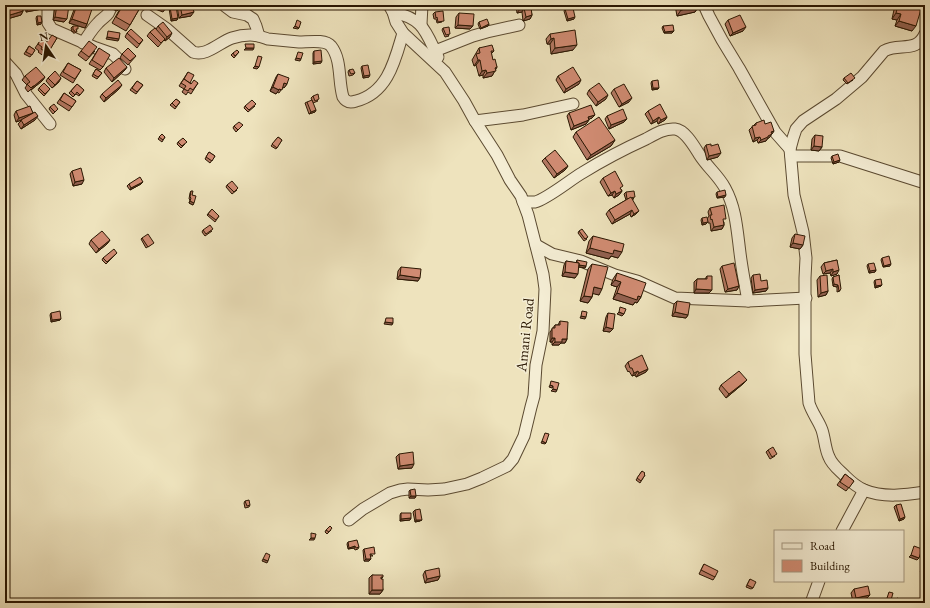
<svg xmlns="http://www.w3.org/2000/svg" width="930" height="608" font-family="'EB Garamond',serif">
	<rect width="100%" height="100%" fill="#eee3bd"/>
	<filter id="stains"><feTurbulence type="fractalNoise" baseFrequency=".005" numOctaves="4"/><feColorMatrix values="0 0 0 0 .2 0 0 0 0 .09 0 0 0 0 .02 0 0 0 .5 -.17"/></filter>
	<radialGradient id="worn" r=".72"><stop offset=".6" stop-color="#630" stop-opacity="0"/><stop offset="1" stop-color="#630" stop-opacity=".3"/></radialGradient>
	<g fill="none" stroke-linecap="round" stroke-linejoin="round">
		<defs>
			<g id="minor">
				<polyline points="48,5 48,23 52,29 96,48 113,54 119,60 125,69"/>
				<polyline points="704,5 709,16 722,40 739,68 775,132 790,149"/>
				<polyline points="225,6 233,12 247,15 253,19 256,26 259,36"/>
				<path d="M393,12C424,19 425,31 438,57"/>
				<path d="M147,15L167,29L193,52C206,57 220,42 232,38C238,36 244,35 250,35C257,35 262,37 268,39C278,40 288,41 299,42C308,42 325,39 331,46C342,60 338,81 343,97C346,102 350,103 356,101C388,93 395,60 403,33"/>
				<polyline points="421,24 422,5"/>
				<path d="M925,34C916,54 899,42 884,51L862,77L836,99L803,121L796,129L793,138L790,149L794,195L803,232L806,258L805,278V354L809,403C812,413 819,421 822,430C825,439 825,449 829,457C832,465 839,470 845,476C850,481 857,487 864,490C883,498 906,495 925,492"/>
				<path d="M83,43C88,36 92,29 98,23C104,16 110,16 111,5"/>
				<polyline points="435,51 473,36 487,32 519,25"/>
				<polyline points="5,62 16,74 26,94 50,124"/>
				<polyline points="475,121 523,115 573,104"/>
				<polyline points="791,156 840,156 925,183"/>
				<path d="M523,202C527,202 531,202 535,202C547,199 570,180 582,173C603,160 624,149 646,139C655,134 665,128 675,129C685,130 694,146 699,154C707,167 718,175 725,188C736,208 737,230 740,253C742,269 745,285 748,301"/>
				<polyline points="536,245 552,254 581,261 615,275 637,281 675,298 748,301 806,298"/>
				<polyline points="349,520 363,509 390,493 400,490 408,489 428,490 444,489 467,484 482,478 507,466 513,459 524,436 531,407 534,396 536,365 543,331 545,289 543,274 539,258 528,215 521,196 510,180 497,155 475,121 464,101 445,72 403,33 396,22 393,12 389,5"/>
				<polyline points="842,531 864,490"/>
				<polyline points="811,603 819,581"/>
			</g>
		</defs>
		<!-- minor casing -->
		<use href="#minor" stroke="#5b4a31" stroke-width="13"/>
		<!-- minor -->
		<use href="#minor" stroke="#f4edd4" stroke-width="11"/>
	</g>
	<!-- wall -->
	<g fill="#b37862" stroke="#2a1702">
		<polygon points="5,5 22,5 23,11 21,15 7,19 5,11"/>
		<polygon points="25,5 44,5 44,6 42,9 26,12"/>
		<polygon points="55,5 69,5 64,22 53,20"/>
		<polygon points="76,5 89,5 88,7 87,24 85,28 69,23 75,7"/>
		<polygon points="122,5 149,5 146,9 141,8 141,6 130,25 126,31 112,23"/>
		<polygon points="178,5 192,5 191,16 179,18 177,6"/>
		<polygon points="517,5 534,5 535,6 531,10 532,15 530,19 523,21 522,12 517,13 516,6"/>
		<polygon points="675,5 699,5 695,12 677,16"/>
		<polygon points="895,5 898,5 912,31 895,26 897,20 892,19"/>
		<polygon points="170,7 178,18 177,20 171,21 169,8"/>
		<polygon points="565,9 574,19 567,21 564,11"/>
		<polygon points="435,12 442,22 437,23 436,19 434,19 433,14"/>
		<polygon points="459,13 473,26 470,29 455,28 456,17"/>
		<polygon points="37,16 41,24 37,25 36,18"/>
		<polygon points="728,20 743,31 730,36 725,24"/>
		<polygon points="479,22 489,24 488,26 480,29 478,24"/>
		<polygon points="73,26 77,31 75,33 73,33 73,31 72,32 71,28"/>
		<polygon points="158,26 170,37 165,41 164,40 158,47 147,36 150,32 156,29"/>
		<polygon points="663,26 672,33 664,33 662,28"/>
		<polygon points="443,28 449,36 445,37 442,30"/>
		<polygon points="127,33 143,40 137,48 125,37"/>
		<polygon points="550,34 573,50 551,54 550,44 547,44 546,39"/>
		<polygon points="42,38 47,42 57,38 45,57 38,52 39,51 35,48"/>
		<polygon points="29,46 35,50 30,57 24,54"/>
		<polygon points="99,48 103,67 100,70 89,64"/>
		<polygon points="479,48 494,51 491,54 493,60 497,67 492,76 483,78 483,75 479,76 476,65 474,66 472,60"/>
		<polygon points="81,51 95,51 86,61 78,55"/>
		<polygon points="314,51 321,63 313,64 313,53"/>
		<polygon points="239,52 234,58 231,55 233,53"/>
		<polygon points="122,54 136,56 128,65 120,58"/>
		<polygon points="68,63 81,70 73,83 60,75"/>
		<polygon points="362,66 369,77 363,78 361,68"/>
		<polygon points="127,67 125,70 112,82 104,72 106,68"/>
		<polygon points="96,69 102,73 97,79 92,76"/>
		<polygon points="349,70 355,73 353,75 349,76 348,72"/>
		<polygon points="188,72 190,83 191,84 198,83 191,94 188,92 186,95 182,92 184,89 179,86"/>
		<polygon points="278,74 287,84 284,88 283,87 279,93 277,92 276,94 270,91 276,77"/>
		<polygon points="25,76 45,77 42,81 31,90 31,89 28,92 25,88 27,85 22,80"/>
		<polygon points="558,76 579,84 564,93 556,80"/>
		<polygon points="48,78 59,82 52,88 46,81"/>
		<polygon points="844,78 853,80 847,84 843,80"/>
		<polygon points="137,81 143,85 136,94 130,90"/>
		<polygon points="652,81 659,88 658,89 652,90 651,83"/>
		<polygon points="77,84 84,90 79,96 76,94 73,97 69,93"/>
		<polygon points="39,88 50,89 44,96 38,90"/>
		<polygon points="119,89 104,102 100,97 102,94"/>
		<polygon points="614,89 629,102 619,107 611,93"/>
		<polygon points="589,90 606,99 596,106 587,94"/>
		<polygon points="64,93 76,101 69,111 57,103"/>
		<polygon points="313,96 318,101 313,103 311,98"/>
		<polygon points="176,99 180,102 175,109 170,105"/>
		<polygon points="307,102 316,110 315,112 309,114 305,103"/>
		<polygon points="245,106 255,106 248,112 244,108"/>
		<polygon points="50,107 58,109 53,114 49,109"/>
		<polygon points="16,111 35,120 21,129 18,124 22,120 16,122 14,115"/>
		<polygon points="648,111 667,117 665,120 658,124 657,121 651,124 645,114"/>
		<polygon points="569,113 592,118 589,119 589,120 586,124 571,130 567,116"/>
		<polygon points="607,116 627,119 624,122 609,129 605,119"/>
		<polygon points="756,123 765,124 774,131 769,138 768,138 766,141 758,143 757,140 753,142 749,130"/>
		<polygon points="243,125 236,132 233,128 234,126"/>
		<polygon points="576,132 615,140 611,146 587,160 573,137"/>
		<polygon points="162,134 165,137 162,142 158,139"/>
		<polygon points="815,135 822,147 819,151 811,150 812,139"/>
		<polygon points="278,137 282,140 276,149 271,146"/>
		<polygon points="178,142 185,144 181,148 177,144"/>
		<polygon points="706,145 711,146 718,157 707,160 704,148"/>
		<polygon points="209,152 215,156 210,163 205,159"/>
		<polygon points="832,156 839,162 833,164 831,158"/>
		<polygon points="545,158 568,166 565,170 554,178 542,161"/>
		<polygon points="72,171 82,184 73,186 70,174"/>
		<polygon points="603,178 621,189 622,191 619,195 614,198 612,195 608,196 600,182"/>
		<polygon points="143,182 141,184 130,190 127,186 129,184"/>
		<polygon points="227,185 237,190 232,194 226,187"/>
		<polygon points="191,191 192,195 193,205 189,203 190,200 189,199 190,193"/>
		<polygon points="626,192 634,199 632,199 636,214 631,217 630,214 612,224 606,214 609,210 626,200 624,194"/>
		<polygon points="717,192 725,197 717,198 716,194"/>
		<polygon points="710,208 724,222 724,225 722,229 711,231 710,223 708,223 707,219 709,216 708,212"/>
		<polygon points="212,209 219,216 215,222 207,215"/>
		<polygon points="702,218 708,222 706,224 702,225 701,220"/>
		<polygon points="203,230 212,231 205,236 202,232"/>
		<polygon points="579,231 587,239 584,241 578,233"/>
		<polygon points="795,234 803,245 800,249 790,247 792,238"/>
		<polygon points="593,236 618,258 611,256 609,259 586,253 589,241"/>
		<polygon points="142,238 152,244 146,248 141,239"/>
		<polygon points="91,240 110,240 107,244 96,253 89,244"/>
		<polygon points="117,253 106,264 102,260 103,258"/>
		<polygon points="882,258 890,266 883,267 881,260"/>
		<polygon points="577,260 586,266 585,268 579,267 575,278 562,276 564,265 566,261 576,263"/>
		<polygon points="837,260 837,274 831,276 830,273 823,274 821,267 824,263"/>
		<polygon points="592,264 599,295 593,293 592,297 588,303 580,301 588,269"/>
		<polygon points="868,264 876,270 875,272 869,273 867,266"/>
		<polygon points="722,266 739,286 737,290 725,292 720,269"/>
		<polygon points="401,267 418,281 397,279 398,271"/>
		<polygon points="617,273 641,297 637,303 635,302 633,305 613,299 617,287 611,285 613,279"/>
		<polygon points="753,275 768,288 766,291 753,293 751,278"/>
		<polygon points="839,275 840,291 837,292 837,287 833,286 832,279 833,277"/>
		<polygon points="707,276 709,293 694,293 694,282 697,279 705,279"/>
		<polygon points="820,276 828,291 826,295 818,297 817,280"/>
		<polygon points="875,280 881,286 875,288 874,282"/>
		<polygon points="677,301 688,315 686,318 672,316 674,304"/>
		<polygon points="51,313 60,320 51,322 50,315"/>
		<polygon points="608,313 613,329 610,332 603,331 606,317"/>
		<polygon points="560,321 567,339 565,343 561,343 559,345 552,345 552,342 550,342 550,332 555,325 558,325"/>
		<polygon points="628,362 648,369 646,372 636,377 635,375 632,376 629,371 628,372 625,366"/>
		<polygon points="744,383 726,398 719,389 721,385"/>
		<polygon points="768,450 775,456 770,459 766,452"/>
		<polygon points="399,454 412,468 398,469 396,457"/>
		<polygon points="642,471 644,474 645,475 640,483 636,480"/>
		<polygon points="845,474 854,481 846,491 837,485"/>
		<polygon points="410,490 416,496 415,498 409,498 409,491"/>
		<polygon points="245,501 250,505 249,507 245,508 244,503"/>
		<polygon points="896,505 904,519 899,521 894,507"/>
		<polygon points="415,510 420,521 415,522 413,512"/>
		<polygon points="401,513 411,518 410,520 400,521 400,515"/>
		<polygon points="326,530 331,530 327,534 325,532"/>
		<polygon points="348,542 359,547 358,549 355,550 354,548 348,549 347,544"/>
		<polygon points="364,549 373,556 370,556 369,561 364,561 363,550"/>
		<polygon points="704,564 715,577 713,580 699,574"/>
		<polygon points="925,566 925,580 922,578 924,575 920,572"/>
		<polygon points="425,571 440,576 438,580 425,583 423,575"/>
		<polygon points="372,575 383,577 381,579 383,590 380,594 369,594 369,578"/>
		<polygon points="750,579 753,588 751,589 746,587"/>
		<polygon points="854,589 867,598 853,602 851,593"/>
	</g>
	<!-- shaded-wall -->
	<g fill="#926150" stroke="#2a1702">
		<polygon points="96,5 99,5 101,6 100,8 95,6"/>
		<polygon points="142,5 147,5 149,6 146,9 141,8"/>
		<polygon points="44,6 42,9 26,12 29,8"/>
		<polygon points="157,6 166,8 163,12 155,9"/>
		<polygon points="535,6 532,10 528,11 531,7"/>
		<polygon points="699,6 695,12 677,16 681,10"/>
		<polygon points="113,7 119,9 117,11 112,9"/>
		<polygon points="443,7 449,7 448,9 442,9"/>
		<polygon points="524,8 522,12 517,13 520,9"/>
		<polygon points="23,11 21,15 7,19 10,15"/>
		<polygon points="194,12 191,16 179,18 182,15"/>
		<polygon points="896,13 901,14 897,20 892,19"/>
		<polygon points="532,15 530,19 523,21 526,17"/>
		<polygon points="55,17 67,19 64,22 53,20"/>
		<polygon points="575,17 574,19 567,21 568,19"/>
		<polygon points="178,18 177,20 171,21 172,19"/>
		<polygon points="72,19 87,24 85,28 69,23"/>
		<polygon points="899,21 916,26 912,31 895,26"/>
		<polygon points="42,22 41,24 37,25 38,23"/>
		<polygon points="489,24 488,26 480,29 481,28"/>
		<polygon points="458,25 473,26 470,29 455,28"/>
		<polygon points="295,26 299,28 298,29 293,28"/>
		<polygon points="746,27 743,31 730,36 733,33"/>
		<polygon points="674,31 672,33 664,33 665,32"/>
		<polygon points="172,33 170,37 165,41 167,37"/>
		<polygon points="107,37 119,39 118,41 106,39"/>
		<polygon points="554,38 550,44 547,44 551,39"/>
		<polygon points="577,45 573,50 551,54 555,48"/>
		<polygon points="246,48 254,48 253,50 244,50"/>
		<polygon points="296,58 301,59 300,61 295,60"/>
		<polygon points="478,60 480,60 476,65 474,66"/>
		<polygon points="322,61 321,63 313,64 314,62"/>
		<polygon points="255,66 259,67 257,69 253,68"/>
		<polygon points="127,67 125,70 112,82 114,78"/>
		<polygon points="497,67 492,76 483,78 487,73"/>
		<polygon points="486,70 483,75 479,76 482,71"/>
		<polygon points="370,75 369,77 363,78 364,76"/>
		<polygon points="45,77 42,81 31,90 34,86"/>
		<polygon points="61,78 59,82 52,88 55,85"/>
		<polygon points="581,80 579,84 564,93 566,89"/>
		<polygon points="284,83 287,84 284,88 282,87"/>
		<polygon points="122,85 119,89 104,102 106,98"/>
		<polygon points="273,87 279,90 276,94 270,91"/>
		<polygon points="653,88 659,88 658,89 652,90"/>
		<polygon points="608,95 606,99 596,106 598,102"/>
		<polygon points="632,98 629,102 619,107 622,104"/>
		<polygon points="316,110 315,112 309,114 311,112"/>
		<polygon points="33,113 30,117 16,122 19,118"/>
		<polygon points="595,115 592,118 585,121 588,117"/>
		<polygon points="38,116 35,120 21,129 24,125"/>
		<polygon points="659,117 657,121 651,124 653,121"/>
		<polygon points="667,117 665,120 658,124 661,120"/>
		<polygon points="627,119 624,122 609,129 611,125"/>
		<polygon points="589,120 586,124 571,130 574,126"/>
		<polygon points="774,131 769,138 768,138 766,141 758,143 761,140 771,132"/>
		<polygon points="760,137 757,140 753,142 755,138"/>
		<polygon points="615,140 611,146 587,160 591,155"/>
		<polygon points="814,146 822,147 819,151 811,150"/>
		<polygon points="721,153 718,157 707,160 709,156"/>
		<polygon points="840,160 839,162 833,164 834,162"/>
		<polygon points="568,166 565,170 554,178 557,174"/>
		<polygon points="84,180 82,184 73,186 75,182"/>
		<polygon points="143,182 141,184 130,190 131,188"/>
		<polygon points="615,191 612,195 608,196 611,193"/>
		<polygon points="622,191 619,195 614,198 616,194"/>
		<polygon points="726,195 725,197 717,198 718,197"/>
		<polygon points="190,201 194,203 193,205 189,203"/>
		<polygon points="632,210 630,214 612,224 615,220"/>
		<polygon points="639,211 636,214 631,217 634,214"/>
		<polygon points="708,222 706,224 702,225 703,223"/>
		<polygon points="724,225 722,229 711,231 714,227"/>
		<polygon points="110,240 107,244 96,253 99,249"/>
		<polygon points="793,243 803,245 800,249 790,247"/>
		<polygon points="590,248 614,250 622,252 618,258 611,256 609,259 586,253"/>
		<polygon points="891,264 890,266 883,267 884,266"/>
		<polygon points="576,265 586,266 585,268 575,266"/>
		<polygon points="833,269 830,273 823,274 826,271"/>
		<polygon points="839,270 837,274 831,276 833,272"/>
		<polygon points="876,270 875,272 869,273 870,271"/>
		<polygon points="565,272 578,274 575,278 562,276"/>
		<polygon points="400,275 420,278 418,281 397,279"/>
		<polygon points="615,280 621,282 617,287 611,285"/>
		<polygon points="834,284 838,285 837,287 833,286"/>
		<polygon points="882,285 881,286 875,288 876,286"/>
		<polygon points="739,286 737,290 725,292 728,289"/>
		<polygon points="594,287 602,289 599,295 590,293"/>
		<polygon points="768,288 766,291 753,293 755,290"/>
		<polygon points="696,289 712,290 709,293 694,293"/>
		<polygon points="828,291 826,295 818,297 821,293"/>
		<polygon points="617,293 638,296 641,297 637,303 635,302 633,305 613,299"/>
		<polygon points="584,296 592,297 588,303 580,301"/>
		<polygon points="619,312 624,314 622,316 617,314"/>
		<polygon points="675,312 688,315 686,318 672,316"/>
		<polygon points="581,316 586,317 585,319 580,318"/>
		<polygon points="61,319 60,320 51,322 52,320"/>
		<polygon points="385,322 393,323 392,325 384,324"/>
		<polygon points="606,327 613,329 610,332 603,331"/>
		<polygon points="552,338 555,338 552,342 550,342"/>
		<polygon points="562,339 567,339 565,343 561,343 559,345 552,345 555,342"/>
		<polygon points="648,369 646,372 636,377 639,373"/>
		<polygon points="638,371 635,375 632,376 634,373"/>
		<polygon points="747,380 744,383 726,398 729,394"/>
		<polygon points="550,385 553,386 552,388 549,387"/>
		<polygon points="553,389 557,390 556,392 551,391"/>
		<polygon points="542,441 546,443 545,444 541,443"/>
		<polygon points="414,464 412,468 398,469 400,466"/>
		<polygon points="411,496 416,496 415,498 409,498"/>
		<polygon points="905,517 904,519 899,521 900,519"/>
		<polygon points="411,518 410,520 400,521 401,519"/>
		<polygon points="416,520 422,520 420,521 415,522"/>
		<polygon points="311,538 315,538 314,540 309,540"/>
		<polygon points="355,546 354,548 348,549 349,548"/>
		<polygon points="911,555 919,558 917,560 909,557"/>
		<polygon points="263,559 268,561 267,563 262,561"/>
		<polygon points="366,559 371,559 369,561 364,561"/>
		<polygon points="440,576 438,580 425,583 427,579"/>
		<polygon points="372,590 383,590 380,594 369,594"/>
		<polygon points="870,595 867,598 853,602 856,598"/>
		<polygon points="887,598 891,600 890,602 885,600"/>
	</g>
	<!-- building -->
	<g fill="#d08b72" stroke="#2a1702">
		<polygon points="7,5 22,5 23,11 10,15"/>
		<polygon points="28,5 44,5 44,6 29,8"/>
		<polygon points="57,5 69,5 67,19 55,17"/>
		<polygon points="77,5 82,5 92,9 87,24 72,19"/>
		<polygon points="114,5 120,5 119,9 113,7"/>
		<polygon points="123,5 140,5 141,6 130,25 116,17"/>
		<polygon points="157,5 166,5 166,8 157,6"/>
		<polygon points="180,5 192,5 194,12 182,15"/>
		<polygon points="443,5 450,5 449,7 443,7"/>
		<polygon points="519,5 534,5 535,6 531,7 532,15 526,17 524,8 520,9"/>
		<polygon points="680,5 699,5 699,6 681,10"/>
		<polygon points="898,5 919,5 922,6 916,26 899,21 901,14 896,13"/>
		<polygon points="176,6 178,18 172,19 170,7"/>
		<polygon points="573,8 575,17 568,19 565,9"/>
		<polygon points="443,11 444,21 438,22 437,17 436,18 435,12"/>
		<polygon points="459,13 474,14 473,26 458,25"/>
		<polygon points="740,15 746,27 733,33 728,20"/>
		<polygon points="37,16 41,16 42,22 38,23"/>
		<polygon points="487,19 489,24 481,28 479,22"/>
		<polygon points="297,20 301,22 299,28 295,26"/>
		<polygon points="163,22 172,33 167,37 158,26"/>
		<polygon points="673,25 674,31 665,32 663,26"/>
		<polygon points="73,26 78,26 78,29 76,29 77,32 75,32 74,30 73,30"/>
		<polygon points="449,27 450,34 446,35 443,28"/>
		<polygon points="155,28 165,39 161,43 150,32"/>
		<polygon points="131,29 143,40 139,44 127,33"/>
		<polygon points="575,30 577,45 555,48 554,38 551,39 550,34"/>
		<polygon points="108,31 120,33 119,39 107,37"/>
		<polygon points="52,35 57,38 48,53 41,49 42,47 38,44 42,38 47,42"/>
		<polygon points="89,41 97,47 89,57 81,51"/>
		<polygon points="245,44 254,44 254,48 246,48"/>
		<polygon points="492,45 494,51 491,51 493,60 495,59 497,67 495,68 496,71 487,73 486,70 482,71 480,60 478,60 476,54 480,53 479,48"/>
		<polygon points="29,46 35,50 32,55 26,52"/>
		<polygon points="99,48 110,55 103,67 92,60"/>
		<polygon points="128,48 136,56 130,61 122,54"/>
		<polygon points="237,50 239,52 235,56 233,53"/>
		<polygon points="321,50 322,61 314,62 314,51"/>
		<polygon points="298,52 303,53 301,59 296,58"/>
		<polygon points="258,56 262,57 259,67 255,66"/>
		<polygon points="119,58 127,67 114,78 106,68"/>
		<polygon points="68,63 81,70 75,79 63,72"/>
		<polygon points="368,65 370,75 364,76 362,66"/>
		<polygon points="5,67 8,72 5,74"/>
		<polygon points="36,67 45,77 34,86 33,86 31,88 27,84 30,82 25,76"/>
		<polygon points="573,67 581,80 566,89 558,76"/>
		<polygon points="96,69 102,73 98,77 93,74"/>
		<polygon points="353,69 355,73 351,74 349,70"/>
		<polygon points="55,71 61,78 55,85 48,78"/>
		<polygon points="188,72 194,75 190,83 184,79"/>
		<polygon points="851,73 855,78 848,83 844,78"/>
		<polygon points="278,74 289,78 287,84 284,83 282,90 279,89 279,90 273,87"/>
		<polygon points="184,79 191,84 194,80 198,83 193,90 190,88 188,91 184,89 186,86 181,83"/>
		<polygon points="118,80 122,85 106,98 102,94"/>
		<polygon points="658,80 659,88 653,88 652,81"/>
		<polygon points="137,81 143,85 137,92 132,88"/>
		<polygon points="44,83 50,89 45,94 39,88"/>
		<polygon points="599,83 608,95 598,102 589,90"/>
		<polygon points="77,84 84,90 80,95 77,92 75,95 71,91"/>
		<polygon points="624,84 632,98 622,104 614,89"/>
		<polygon points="64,93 76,101 72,107 60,100"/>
		<polygon points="318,94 319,99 315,101 313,96"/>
		<polygon points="176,99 180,102 176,107 172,103"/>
		<polygon points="252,100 256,104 249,110 245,106"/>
		<polygon points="312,100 316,110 311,112 307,102"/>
		<polygon points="54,104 58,109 55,112 50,107"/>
		<polygon points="660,104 667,117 661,120 659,117 653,121 648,111"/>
		<polygon points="591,105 595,115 588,117 589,120 574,126 569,113"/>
		<polygon points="30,106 33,113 19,118 16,111"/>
		<polygon points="623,109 627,119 611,125 607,116"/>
		<polygon points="35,112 38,116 24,125 21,120"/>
		<polygon points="599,117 615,140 591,155 576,132"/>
		<polygon points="764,120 765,124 771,122 774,131 771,132 772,134 768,136 768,137 761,140 760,137 755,138 752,126 756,125 756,123"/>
		<polygon points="239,122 243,125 238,130 234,126"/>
		<polygon points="162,134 165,137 163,140 159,137"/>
		<polygon points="815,135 823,136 822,147 814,146"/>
		<polygon points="278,137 282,140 277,148 272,144"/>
		<polygon points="183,138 187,142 182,146 178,142"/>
		<polygon points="711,144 711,146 718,144 721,153 709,156 706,145"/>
		<polygon points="555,150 568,166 557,174 545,158"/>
		<polygon points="209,152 215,156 212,161 206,157"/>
		<polygon points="838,154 840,160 834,162 832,156"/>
		<polygon points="81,168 84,180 75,182 72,171"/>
		<polygon points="615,171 623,186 620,188 622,191 616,194 615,191 611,193 603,178"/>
		<polygon points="140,177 143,182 131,188 129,184"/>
		<polygon points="232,181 238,188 234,192 227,185"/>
		<polygon points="725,190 726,195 718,197 717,192"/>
		<polygon points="191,191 193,191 192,195 196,196 194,203 190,201 191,198 190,197"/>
		<polygon points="634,191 635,197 627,199 626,192"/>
		<polygon points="631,197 639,211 634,214 632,210 615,220 609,210"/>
		<polygon points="724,205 726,219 723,219 724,225 714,227 712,219 711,220 710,215 712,215 710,208"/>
		<polygon points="212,209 219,216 216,220 208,214"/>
		<polygon points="707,217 708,222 703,223 702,218"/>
		<polygon points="210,225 213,229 206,234 203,230"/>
		<polygon points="582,229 588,237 585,239 579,231"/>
		<polygon points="102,231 110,240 99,249 91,240"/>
		<polygon points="148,234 154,243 148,247 142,238"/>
		<polygon points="795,234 805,236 803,245 793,243"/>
		<polygon points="593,236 624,244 622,252 614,250 613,254 590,248"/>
		<polygon points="114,249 117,253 107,262 103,258"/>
		<polygon points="889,256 891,264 884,266 882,258"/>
		<polygon points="577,260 587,262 586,266 579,265 579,263 577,263"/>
		<polygon points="837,260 839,270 833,272 833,269 826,271 824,263"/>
		<polygon points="566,261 579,263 578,274 565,272"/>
		<polygon points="734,263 739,286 728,289 722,266"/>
		<polygon points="874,263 876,270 870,271 868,264"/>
		<polygon points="592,264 608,267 602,289 594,287 592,297 584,296"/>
		<polygon points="401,267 421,269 420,278 400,275"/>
		<polygon points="617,273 646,283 641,297 638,296 637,300 617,293 621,282 615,280"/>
		<polygon points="760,274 761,281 767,280 768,288 755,290 753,275"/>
		<polygon points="827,275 828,291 821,293 820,276"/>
		<polygon points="839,275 841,289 839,291 838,285 834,284 833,277"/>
		<polygon points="707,276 712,276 712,290 696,289 697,279 707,279"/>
		<polygon points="881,279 882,285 876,286 875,280"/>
		<polygon points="677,301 690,303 688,315 675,312"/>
		<polygon points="620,307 626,309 624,314 619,312"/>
		<polygon points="60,311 61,319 52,320 51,313"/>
		<polygon points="582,311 587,312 586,317 581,316"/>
		<polygon points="608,313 615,314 613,329 606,327"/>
		<polygon points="386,318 393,318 393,323 385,322"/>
		<polygon points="560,321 568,322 567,339 562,339 562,342 555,342 555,338 552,338 552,328 555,328 555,325 560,325"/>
		<polygon points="642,355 648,369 639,373 638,371 634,373 632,368 630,368 628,362"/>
		<polygon points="739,371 747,380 729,394 721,385"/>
		<polygon points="551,381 559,383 557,390 553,389 553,386 550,385"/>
		<polygon points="545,433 549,434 546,443 542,441"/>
		<polygon points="773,447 777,454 772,457 768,450"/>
		<polygon points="413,452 414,464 400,466 399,454"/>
		<polygon points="642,471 645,473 644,474 645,475 641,481 637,478"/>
		<polygon points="845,474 854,481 849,488 840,482"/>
		<polygon points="415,489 416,496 411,496 410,490"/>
		<polygon points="249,500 250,505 247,506 245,501"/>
		<polygon points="901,504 905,517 900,519 896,505"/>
		<polygon points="420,509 422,520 416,520 415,510"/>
		<polygon points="401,513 411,513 411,518 401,519"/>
		<polygon points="330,526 332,528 329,532 326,530"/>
		<polygon points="311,533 316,534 315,538 311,538"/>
		<polygon points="357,540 359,547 356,548 355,546 349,548 348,542"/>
		<polygon points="914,546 922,549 919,558 911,555"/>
		<polygon points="374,547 375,554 370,554 371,559 366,559 364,549"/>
		<polygon points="266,553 270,555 268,561 263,559"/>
		<polygon points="704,564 718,571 715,577 701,570"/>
		<polygon points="925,566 925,570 923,568"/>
		<polygon points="439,568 440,576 427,579 425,571"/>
		<polygon points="372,575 383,575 383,577 381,577 381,579 383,579 383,590 372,590"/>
		<polygon points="750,579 756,582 753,588 747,585"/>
		<polygon points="868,586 870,595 856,598 854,589"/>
		<polygon points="889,592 893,593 891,600 887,598"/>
		<polygon points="897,598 909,602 908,603 895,603"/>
		<polygon points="830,600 836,603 828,603"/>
		<polygon points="861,601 862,603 857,603 857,602"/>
	</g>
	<g text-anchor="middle" stroke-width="3" stroke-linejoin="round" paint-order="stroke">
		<!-- street labels -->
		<g font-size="15" fill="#2a1702" stroke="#f4edd4">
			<text transform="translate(525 335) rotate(-84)" y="5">Amani Road</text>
		</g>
	</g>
	<!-- margin -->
	<rect width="930" height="608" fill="none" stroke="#eee3bd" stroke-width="20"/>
	<rect x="6" y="6" width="918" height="596" fill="none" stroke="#2a1702" stroke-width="2"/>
	<rect x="10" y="10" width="910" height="588" fill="none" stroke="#2a1702"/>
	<!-- legend -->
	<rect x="774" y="530" width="130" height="52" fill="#f4edd4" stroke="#a39780"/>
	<rect x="782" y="543" width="20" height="6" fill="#f4edd4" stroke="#a39780"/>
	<text x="810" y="550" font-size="12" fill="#2a1702">Road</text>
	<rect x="782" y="560" width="20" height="12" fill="#d08b72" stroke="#a39780"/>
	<text x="810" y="570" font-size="12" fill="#2a1702">Building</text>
	<!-- north arrow -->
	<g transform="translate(46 46) rotate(347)" stroke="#f4edd4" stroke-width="3" paint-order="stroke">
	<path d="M0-3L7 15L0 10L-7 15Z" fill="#2a1702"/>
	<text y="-6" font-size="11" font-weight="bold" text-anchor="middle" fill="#2a1702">N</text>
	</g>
	<rect width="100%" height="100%" filter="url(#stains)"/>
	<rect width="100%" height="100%" fill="url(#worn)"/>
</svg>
